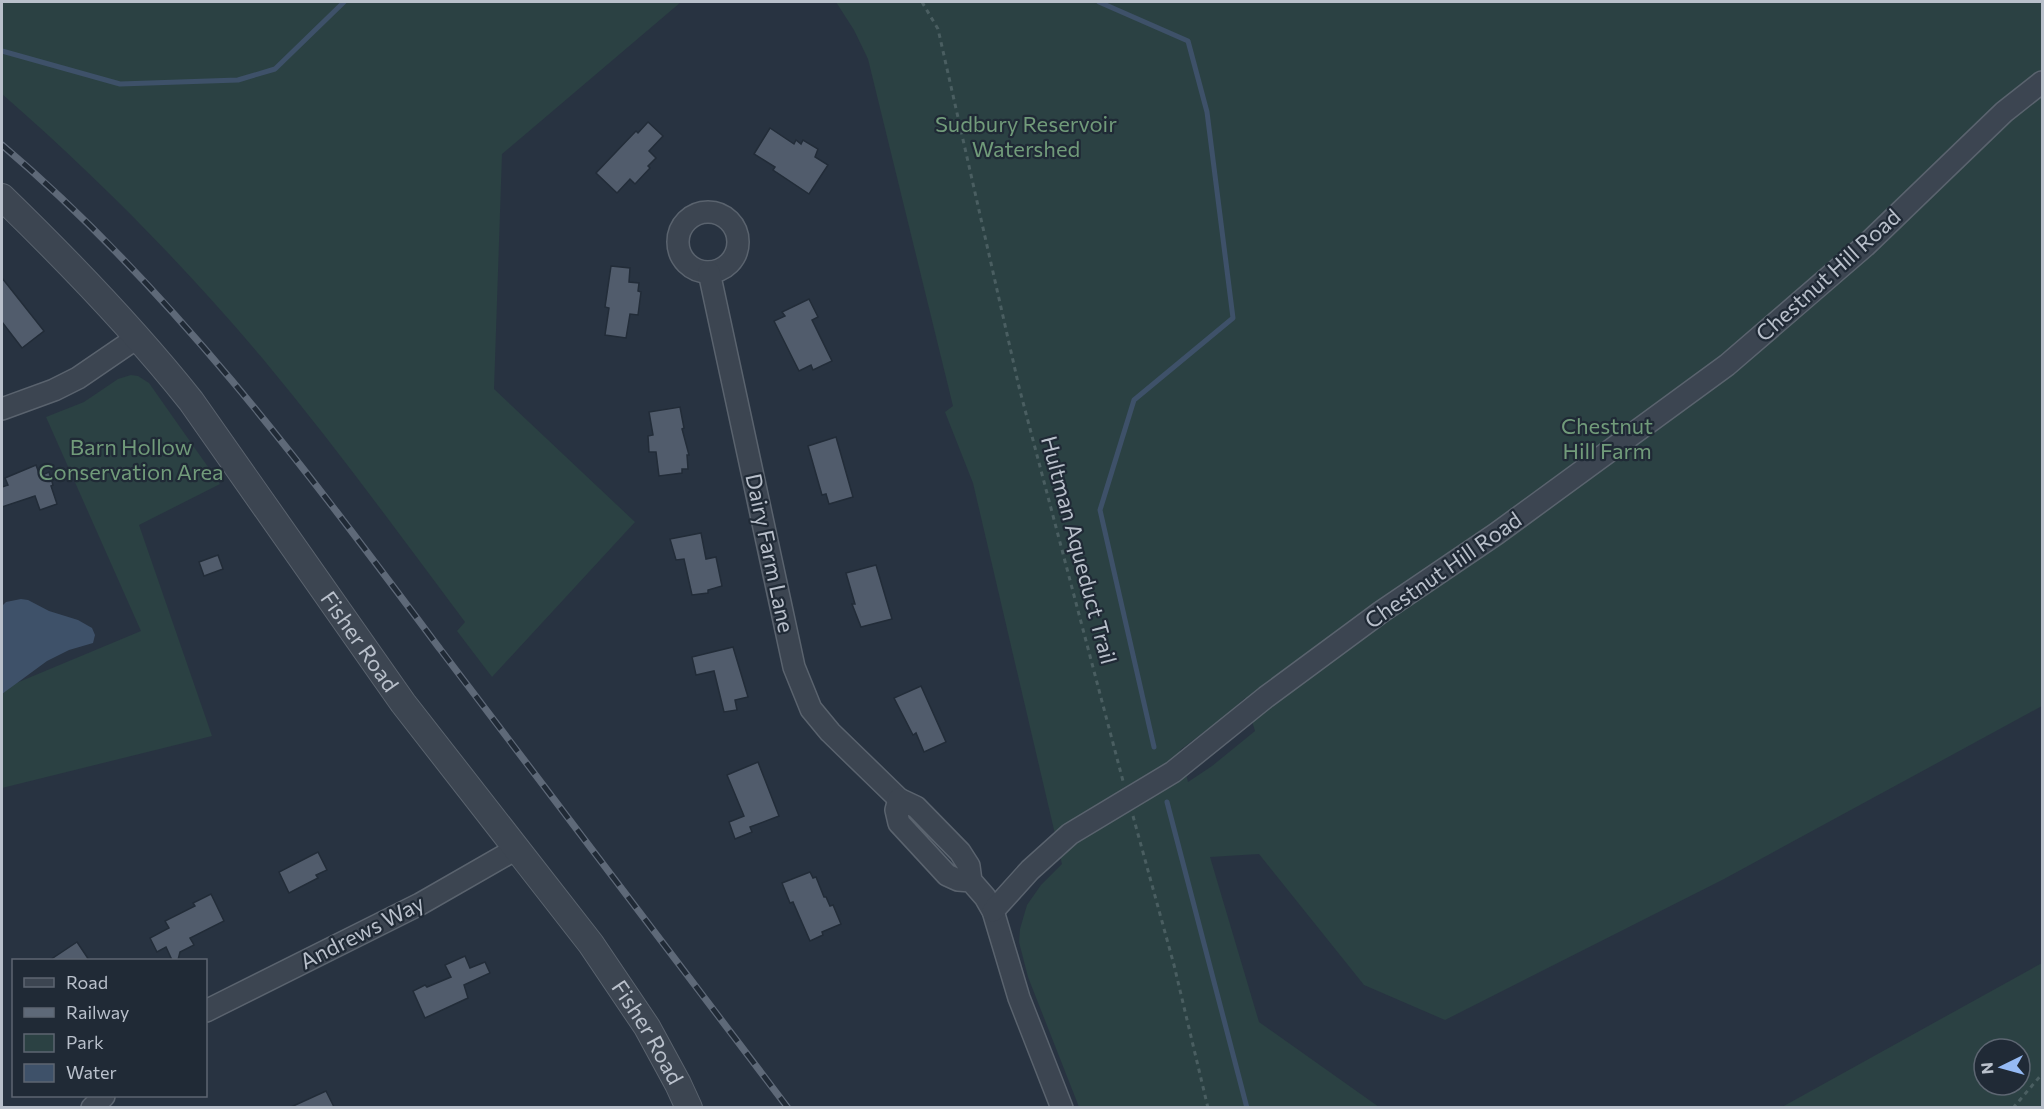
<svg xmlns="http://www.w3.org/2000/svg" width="2044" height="1109" font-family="Commissioner,sans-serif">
	<rect width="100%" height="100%" fill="#283341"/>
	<!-- green -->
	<g fill="#2b4143" fill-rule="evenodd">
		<path d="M2,2H681L502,154L494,389L635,522L492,677L457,631L465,622C399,534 334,444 263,359C183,264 96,176 2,94Z"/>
		<path d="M836,2H2042V706L1724,879L1445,1020L1364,985L1259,854L1210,857L1259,1022L1379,1107H1079L1028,977L1019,942L1020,929L1027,905L1041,885L1062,864L973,483L945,412L953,406L868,59L854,30ZM1245,698L1255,731L1212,766L1188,782L1180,750L1224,717Z"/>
		<polygon points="131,375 138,376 149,383 220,484 139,525 212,736 2,788 2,689 141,631 46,417 84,402 118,379"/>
		<path d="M2042,963V1107H1782ZM1984,1049H2020V1085H1984Z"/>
	</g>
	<!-- water -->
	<polygon fill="#3e5169" points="21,599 28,600 49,611 78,620 92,628 95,635 93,643 69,650 47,661 2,694 2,606 6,602"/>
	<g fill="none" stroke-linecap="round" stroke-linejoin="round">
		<!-- stream -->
		<g stroke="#3e5169" stroke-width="5">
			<polyline points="1099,2 1188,41 1207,112 1233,318 1134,400 1100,510 1154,747"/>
			<polyline points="2,51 120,84 238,80 275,69 344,2"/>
			<polyline points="1167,802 1247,1108"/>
		</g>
	</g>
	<!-- building -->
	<g fill="#515c6c" stroke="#222c38" stroke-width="1.5">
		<polygon points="648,122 663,136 649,151 656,158 648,166 650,168 635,184 630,179 617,193 596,173 636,131 638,133"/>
		<polygon points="770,128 794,144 796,140 801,144 803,140 818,149 815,157 828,165 809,194 773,170 775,167 754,154"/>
		<polygon points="611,266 630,268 629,282 639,283 638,291 641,292 638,315 630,314 626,338 605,335 609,308 605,307"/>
		<polygon points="2,278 44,331 22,348 2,322"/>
		<polygon points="809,299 818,317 812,320 832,361 813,370 811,365 799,371 774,321 785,316 782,312"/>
		<polygon points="680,407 684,428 682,429 689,455 687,455 688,469 682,469 682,473 659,476 656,452 649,452 648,436 653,435 649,412"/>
		<polygon points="836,437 853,497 829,504 826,494 822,495 808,446"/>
		<polygon points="36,465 40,476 49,472 53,485 51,486 57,504 40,510 35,496 2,507 2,487 8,485 5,478"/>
		<polygon points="701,533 706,559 716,557 722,586 708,590 708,593 692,595 684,559 676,560 670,539"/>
		<polygon points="218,555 223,569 204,576 199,562"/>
		<polygon points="876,565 892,619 861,627 852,604 855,604 846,573"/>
		<polygon points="733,647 748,697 735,700 737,710 724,712 714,671 696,675 692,657"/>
		<polygon points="921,686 946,742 924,752 916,733 913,735 894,698"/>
		<polygon points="758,762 779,816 750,827 752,832 735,839 729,822 744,816 727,775"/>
		<polygon points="318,852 327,870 316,875 318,878 289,893 279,872"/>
		<polygon points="810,872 813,878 816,877 824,897 826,897 830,906 833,905 841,924 822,932 823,935 810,941 793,902 790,903 782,883"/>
		<polygon points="211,894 224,921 190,938 194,945 180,952 178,960 172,960 166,947 157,952 150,938 169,928 165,921 195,906 193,903"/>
		<polygon points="77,942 89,960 50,960"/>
		<polygon points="465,956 470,968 485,962 490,973 464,985 468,998 425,1018 413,991 425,985 427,987 451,977 445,965"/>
		<polygon points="326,1091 334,1107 291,1107"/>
	</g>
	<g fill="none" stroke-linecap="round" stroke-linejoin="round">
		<defs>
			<g id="minor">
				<circle cx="708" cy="242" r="30"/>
				<polyline points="709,272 794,667 811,709 830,732 899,799"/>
				<polyline points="2,409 54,390 78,378 138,337"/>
				<polyline points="971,881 958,880 947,875 899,823 896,810 899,799 916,807 960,852 969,866 971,881 985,897 993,911 1019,998 1062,1108"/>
				<polyline points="993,911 1030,870 1070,834 1173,772 1266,697 1381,612 1496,534 1727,365 1865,246 2004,112 2042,82"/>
				<polyline points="206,1011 420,904 516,849"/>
				<polyline points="92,1108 104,1096"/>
			</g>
			<g id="tertiary">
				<path id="s1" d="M2,197C69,262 133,328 191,401L403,703L591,944L647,1027L678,1084L689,1108"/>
			</g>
		</defs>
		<!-- minor casing -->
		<use href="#minor" stroke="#5a636e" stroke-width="24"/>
		<!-- tertiary casing -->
		<use href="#tertiary" stroke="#5a636e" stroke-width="28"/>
		<!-- path -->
		<g stroke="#4a5e61" stroke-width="3" stroke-dasharray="4.5 4.5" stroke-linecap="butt">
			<polyline points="922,2 938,29 1019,387 1123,781"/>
			<polyline points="1133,816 1174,965 1208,1108"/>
			<polyline points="2013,1108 2042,1074"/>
		</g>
		<!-- minor -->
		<use href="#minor" stroke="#3c4551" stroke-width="21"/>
		<!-- tertiary -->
		<use href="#tertiary" stroke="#3c4551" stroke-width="26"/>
		<defs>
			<path id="rail" d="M2,145C172,289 307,471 440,649C556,802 672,955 788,1108"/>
		</defs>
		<!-- rail casing -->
		<use href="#rail" stroke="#5e6978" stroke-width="7"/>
		<!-- rail -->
		<use href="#rail" stroke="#202a36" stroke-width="4.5" stroke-dasharray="14" stroke-linecap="butt"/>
	</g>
	<g text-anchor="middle" stroke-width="4.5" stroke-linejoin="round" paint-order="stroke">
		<!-- park labels -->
		<g font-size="22" fill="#719b7a" stroke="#202a36">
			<text x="1026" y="132">Sudbury Reservoir<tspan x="1026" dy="25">Watershed</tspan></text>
			<text x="1607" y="434">Chestnut<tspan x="1607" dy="25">Hill Farm</tspan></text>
			<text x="131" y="455">Barn Hollow<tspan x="131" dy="25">Conservation Area</tspan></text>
		</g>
		<!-- street labels -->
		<g font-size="22" fill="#b9c0cb" stroke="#202a36">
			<text transform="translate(1828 275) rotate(-42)" y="8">Chestnut Hill Road</text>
			<text transform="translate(1079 550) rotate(75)" y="8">Hultman Aqueduct Trail</text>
			<text transform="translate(770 553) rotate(78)" y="8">Dairy Farm Lane</text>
			<text transform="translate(1443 570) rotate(-35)" y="8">Chestnut Hill Road</text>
			<text dy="8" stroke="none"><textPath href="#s1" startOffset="572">Fisher Road</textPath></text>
			<text transform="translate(362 932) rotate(-27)" y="8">Andrews Way</text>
			<text dy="8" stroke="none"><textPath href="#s1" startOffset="1058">Fisher Road</textPath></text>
		</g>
	</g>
	<!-- border -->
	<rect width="2044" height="1109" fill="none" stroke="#b9c0cb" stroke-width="6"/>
	<!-- legend -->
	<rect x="12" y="959" width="195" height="138" fill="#202a36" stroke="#5d6672" stroke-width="1.5"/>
	<rect x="24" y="978" width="30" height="9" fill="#3c4551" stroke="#5d6672" stroke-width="1.5"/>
	<text x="66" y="989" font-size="18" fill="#b9c0cb">Road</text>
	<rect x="24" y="1008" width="30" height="9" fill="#5e6978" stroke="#5d6672" stroke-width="1.5"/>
	<text x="66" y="1019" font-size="18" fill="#b9c0cb">Railway</text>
	<rect x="24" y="1034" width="30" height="18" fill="#2b4143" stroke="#5d6672" stroke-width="1.5"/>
	<text x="66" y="1049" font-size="18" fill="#b9c0cb">Park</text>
	<rect x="24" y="1064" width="30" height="18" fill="#3e5169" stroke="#5d6672" stroke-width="1.5"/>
	<text x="66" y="1079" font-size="18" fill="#b9c0cb">Water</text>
	<!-- north arrow -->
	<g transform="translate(2002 1067) rotate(265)"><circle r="28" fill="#202a36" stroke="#5d6672" stroke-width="1.5"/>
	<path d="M0-4.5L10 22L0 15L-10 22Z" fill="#95baf4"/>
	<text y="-9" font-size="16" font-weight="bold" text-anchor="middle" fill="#b9c0cb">N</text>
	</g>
</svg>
